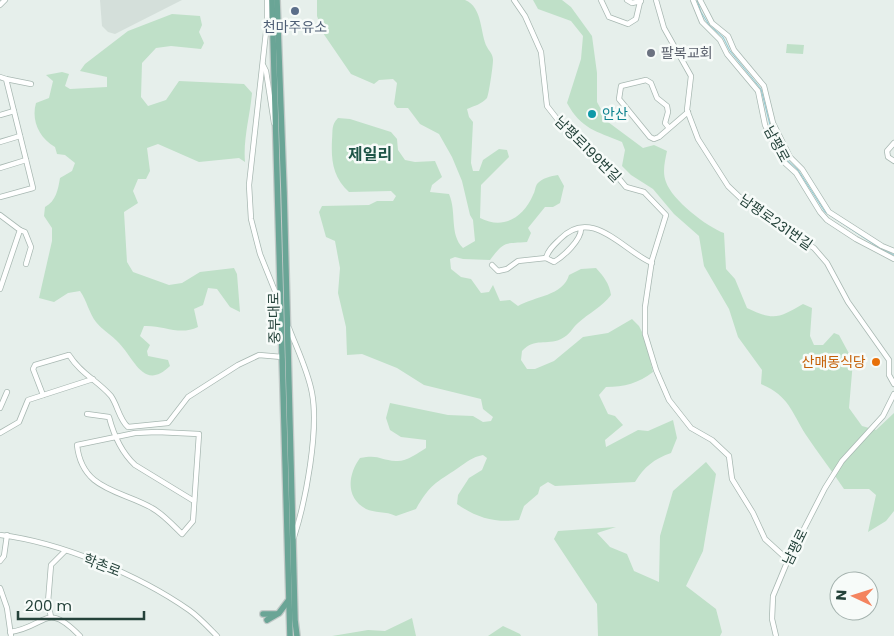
<svg xmlns="http://www.w3.org/2000/svg" width="894" height="636" font-family="Poppins,'Noto Sans KR',sans-serif">
	<rect width="100%" height="100%" fill="#e6efeb"/>
	<!-- built -->
	<polygon fill="#d4dfda" points="100,0 182,0 115,34 108,32 102,26"/>
	<!-- green -->
	<g fill="#bfe0c8">
		<path d="M317,0H465C483,7 480,34 487,47C489,51 493,54 493,60C493,66 489,94 487,98C482,104 474,106 467,109L469,117L473,122L471,163L473,171H479L483,160L499,149L507,150L509,157L481,185L480,218C503,230 523,218 533,195C535,192 535,187 537,184C542,178 551,176 558,175L564,186L560,203L553,207H545L528,228L531,233L527,242C505,244 505,240 490,260L463,259L455,257L450,259L451,269L461,277L471,279L481,293L489,292L493,285L500,301L510,300L518,306C535,296 563,296 569,275L581,269L596,268C604,277 609,283 611,295C602,307 589,313 578,323C572,328 570,335 561,339C546,346 535,337 522,351L521,360L527,369H535L554,361L583,337L608,333L632,319L639,326L644,336L653,372C639,383 624,387 606,387L599,395L608,414L615,416L623,425L605,440L606,447L638,430L648,431L673,420L677,438L671,453C654,459 644,467 635,482L555,486L548,482L540,487L538,494L524,506L519,520C495,523 477,518 457,504L458,495L469,478L482,470L487,458L483,455C472,457 467,462 458,468C436,483 430,484 416,509L396,516C386,511 374,513 366,509C345,498 348,474 360,458C379,454 380,460 396,461C406,462 418,453 426,448V440L401,437L390,430L386,418L390,403L448,415L473,416L483,422L491,421L493,417L483,409L481,399L424,385L397,368L362,354L347,355L346,327L338,293L340,268L335,241L326,237L319,212L322,206L369,205L377,201H393L396,196L391,191L349,192C333,177 331,161 332,140C333,130 331,125 338,118L350,119L391,132L397,139L398,150L405,160L415,162L435,161L442,177L432,185L430,192L449,194C457,212 449,234 463,248L475,241L473,220L470,215L462,181L452,157L439,134L420,124L408,108H397L394,104L397,83L393,79L379,80L374,84L351,74L323,33L317,16Z"/>
		<path d="M533,0H562L571,7L592,36L597,73V102L608,122L643,148L654,145L667,151C665,161 662,172 666,182C672,200 707,227 724,233L726,269L735,279L747,308C774,321 779,318 803,304L812,308L810,336L814,345H823L834,333L839,335L853,361L849,408L862,426L876,430L894,413V511L886,521L868,532L876,495L869,489H844C832,471 818,453 806,435C791,411 789,396 761,384L762,370L738,337L729,309L704,266L699,236L674,214L653,189L631,175L622,166L625,150L622,142C596,131 581,129 567,103L581,59L583,36L571,21L538,9Z"/>
		<path d="M172,14L200,16L202,25L199,32L204,43L201,49L171,46L156,48L142,63L141,97L148,106L166,100L179,81L244,84L252,93C250,116 243,139 245,162L239,158L199,162L158,144L147,148L150,171L146,179H138L133,191L138,203L124,212L127,262L133,272L169,285L182,283L200,272L234,268L237,274L240,312L230,307L217,289L208,288L203,305L194,309L198,327C179,336 164,325 144,326L140,336L150,345L147,351L148,356L168,360L170,366C144,391 135,360 119,343C112,335 102,330 96,322C89,313 87,301 80,291L68,293L54,302L39,298L52,241V228L44,216L45,207C56,201 58,190 60,178L72,171L75,163L65,155L57,154L55,147C39,138 31,120 36,103L49,98L53,81L46,75L62,72L69,74L65,86L70,89L107,87V77L80,71L85,64L128,31Z"/>
		<polygon points="787,44 804,45 803,54 786,53"/>
		<polygon points="706,462 716,474 703,551 686,586 716,609 722,632 720,636 598,636 597,604 554,539 558,531 616,527 597,533 610,547 627,554 634,571 659,582 660,536 673,491"/>
		<polygon points="412,618 416,636 332,636 368,630 385,631"/>
		<polygon points="503,626 520,634 521,636 488,636"/>
	</g>
	<g fill="none" stroke-linecap="round" stroke-linejoin="round">
		<!-- stream -->
		<polyline stroke="#8ec9d4" stroke-width="1" points="697,0 701,12 709,25 723,37 730,51 761,89 770,125 786,159 798,170 825,212 878,247 894,255"/>
		<defs>
			<g id="minor">
				<polyline points="267,0 267,23 249,185 251,219 260,254 279,301"/>
				<polyline points="514,0 525,16 541,52 547,106 565,129 606,163 626,187 644,192 666,215 652,260 645,307 645,334 656,370 669,400 691,428 712,440 729,456 732,479 753,513 765,539 788,560"/>
				<polyline points="601,0 609,17 628,24 636,19 640,2"/>
				<polyline points="627,0 632,3 641,1"/>
				<polyline points="656,0 664,28 691,76 687,110 698,139 728,186 749,206 814,248 827,263 848,302 889,360 889,375 894,384"/>
				<polyline points="693,0 702,22 720,40 727,54 758,91 765,125 777,150 785,163 796,173 820,212 827,220 856,239 894,259"/>
				<polyline points="700,0 712,23 728,36 734,50 764,86 773,123 790,157 802,169 829,212 882,246 894,251"/>
				<polyline points="0,5 5,0"/>
				<polyline points="263,65 266,71 274,123"/>
				<polyline points="0,77 6,79 33,188 0,197"/>
				<polyline points="6,79 31,84"/>
				<polyline points="0,115 14,111"/>
				<polyline points="669,128 665,123 668,112 667,106 657,98 651,83 646,80 621,86 619,99 650,137 654,139 659,137 688,112"/>
				<polyline points="0,142 20,136"/>
				<polyline points="894,143 887,151 888,157 894,161"/>
				<polyline points="0,168 26,160"/>
				<polyline points="0,215 20,230 0,289"/>
				<path d="M581,229C581,240 564,256 554,262L546,258C548,250 554,245 560,239C592,206 623,251 652,263"/>
				<polyline points="20,230 25,232 31,247 26,264"/>
				<polyline points="492,265 498,271 507,269 518,261 546,258"/>
				<path d="M289,328C297,349 308,371 312,393C319,430 306,500 294,537"/>
				<path d="M43,395L33,369L35,365L69,355C81,374 97,380 111,396C118,406 119,419 128,427L168,423L188,397L238,365L259,355L282,357"/>
				<polyline points="0,408 7,392"/>
				<path d="M87,414L109,417C114,436 121,452 135,465L194,501"/>
				<path d="M157,432L199,434L193,521L182,534C173,525 163,514 152,508C121,490 82,491 77,445L135,433Z"/>
				<polyline points="0,433 19,422 28,400 93,379"/>
				<path d="M0,535C60,542 139,575 189,610C199,617 208,627 217,636"/>
				<polyline points="0,561 4,556 7,535"/>
				<polyline points="0,588 7,608 11,636"/>
				<polyline points="51,617 48,602 51,565 65,551"/>
				<path d="M10,632C47,627 45,600 80,636"/>
				<polyline points="776,636 772,619 773,596 788,560 825,488 842,461 883,416 894,394"/>
			</g>
			<g id="major">
				<polyline points="272,0 290,636"/>
				<polyline points="277,0 284,192 295,620 297,636"/>
				<polyline points="263,614 275,614"/>
				<polyline points="267,620 279,613 288,601"/>
			</g>
		</defs>
		<!-- minor casing -->
		<use href="#minor" stroke="#a8b8b2" stroke-width="6"/>
		<!-- major casing -->
		<use href="#major" stroke="#c2cac8" stroke-width="8"/>
		<!-- minor -->
		<use href="#minor" stroke="#fff" stroke-width="4.5"/>
		<!-- major -->
		<use href="#major" stroke="#6aa596" stroke-width="5.5"/>
	</g>
	<!-- markers -->
	<circle fill="#5c6f8a" stroke="#f7fbf9" stroke-width="2" cx="295" cy="11" r="5"/>
	<circle fill="#6b7280" stroke="#f7fbf9" stroke-width="2" cx="651" cy="53" r="5"/>
	<circle fill="#0f9aa8" stroke="#f7fbf9" stroke-width="2" cx="592" cy="114" r="5"/>
	<circle fill="#e8710a" stroke="#f7fbf9" stroke-width="2" cx="876" cy="362" r="5"/>
	<g text-anchor="middle" stroke-width="5" stroke-linejoin="round" paint-order="stroke">
		<!-- service labels -->
		<g font-size="14" fill="#4e5e75" stroke="#f7fbf9">
			<text x="295" y="32">천마주유소</text>
		</g>
		<!-- worship labels -->
		<g font-size="14" fill="#5b616d" stroke="#f7fbf9" text-anchor="start">
			<text x="661" y="58">팔복교회</text>
		</g>
		<!-- culture labels -->
		<g font-size="14" fill="#0d838f" stroke="#f7fbf9" text-anchor="start">
			<text x="602" y="119">안산</text>
		</g>
		<!-- street labels -->
		<g font-size="14" fill="#24423a" stroke="#f7fbf9">
			<text transform="translate(777 144) rotate(62)" y="5">남평로</text>
			<text transform="translate(588 149) rotate(45)" y="5">남평로199번길</text>
			<text transform="translate(776 222) rotate(35)" y="5">남평로231번길</text>
			<text transform="translate(274 318) rotate(-91)" y="5">중부대로</text>
			<text transform="translate(795 547) rotate(-64)" y="5">남평로</text>
			<text transform="translate(102 565) rotate(21)" y="5">학촌로</text>
		</g>
		<!-- food labels -->
		<g font-size="14" fill="#c56008" stroke="#f7fbf9" text-anchor="end">
			<text x="866" y="367">산매동식당</text>
		</g>
		<!-- quarter labels -->
		<g font-size="16" font-weight="bold" fill="#1f5548" stroke="#f7fbf9">
			<text x="370" y="160">제일리</text>
		</g>
	</g>
	<!-- north arrow -->
	<g transform="translate(854 596) rotate(274)"><circle r="24" fill="#f7fbf9" stroke="#a3b1ad"/>
	<path d="M0-4L9 19L0 12L-9 19Z" fill="#f4845f"/>
	<text y="-8" font-size="14" font-weight="bold" text-anchor="middle" fill="#24423a">N</text>
	</g>
	<!-- scale -->
	<path d="M18 611v8h126v-8" fill="none" stroke="#24423a" stroke-width="2.5"/>
	<text x="25" y="611" font-size="15" fill="#24423a" stroke="#f7fbf9" stroke-width="4" paint-order="stroke">200 m</text>
</svg>
